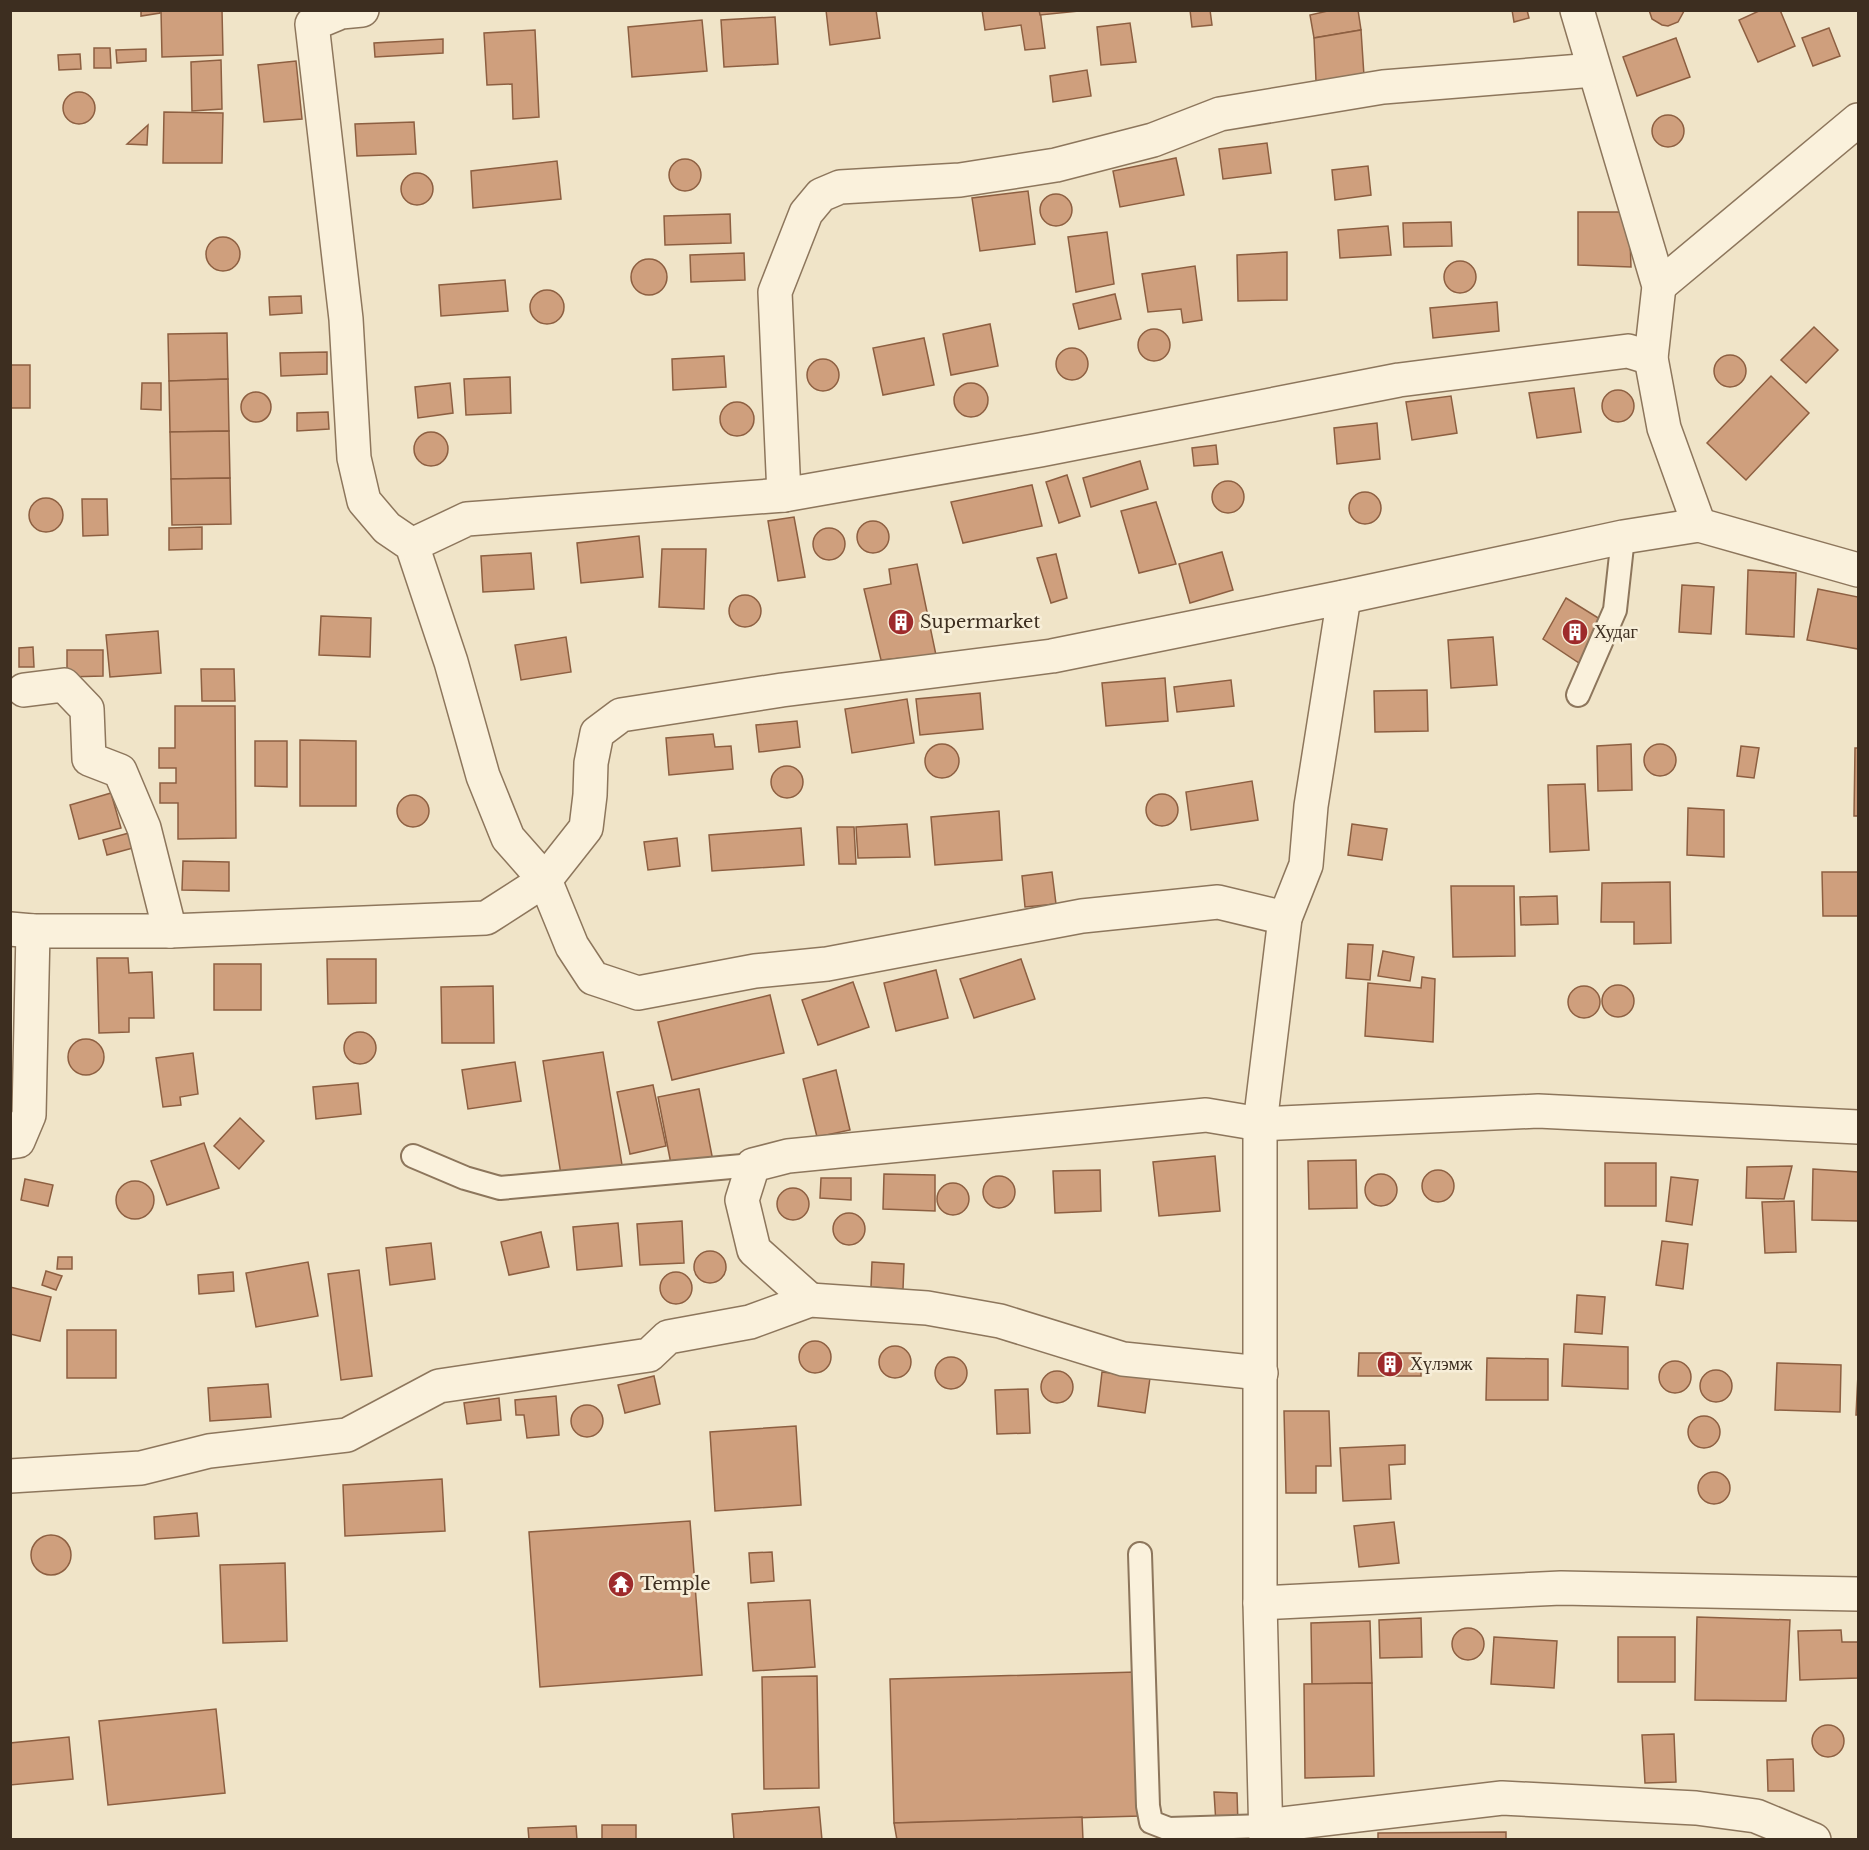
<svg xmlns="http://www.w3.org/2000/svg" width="1869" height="1850" font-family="'Libre Baskerville',serif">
	<rect width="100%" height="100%" fill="#f0e4c8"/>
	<!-- building -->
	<g fill="#cf9f7d" stroke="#8d5f41" stroke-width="1.5">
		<polygon points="141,10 160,10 160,13 141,16"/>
		<polygon points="161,10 222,10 223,55 162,57"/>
		<polygon points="826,10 876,10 880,38 830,45"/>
		<polygon points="982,10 1040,10 1045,48 1025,50 1021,25 985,30"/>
		<polygon points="1039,10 1089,10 1040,15"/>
		<polygon points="1190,10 1210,10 1212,25 1192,27"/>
		<polygon points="1332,10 1358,10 1361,30 1314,38 1310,15"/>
		<polygon points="1512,10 1527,10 1529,18 1514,22"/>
		<polygon points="1649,10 1684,10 1684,11 1678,22 1668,26 1662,25 1652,19"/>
		<polygon points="1761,10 1780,10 1795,46 1758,62 1739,20"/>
		<polygon points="775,17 778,64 724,67 721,20"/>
		<polygon points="702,20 707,71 632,77 628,27"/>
		<polygon points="1130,23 1136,62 1101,65 1097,27"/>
		<polygon points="1829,28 1840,56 1813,66 1802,38"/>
		<polygon points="535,30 539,117 513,119 512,84 487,85 484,33"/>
		<polygon points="1361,30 1364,76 1316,81 1314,38"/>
		<polygon points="1676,38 1690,77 1637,96 1623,57"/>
		<polygon points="443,39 443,53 375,57 374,43"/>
		<polygon points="94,48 110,48 111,68 94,68"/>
		<polygon points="146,49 146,61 117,63 116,50"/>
		<polygon points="80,54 81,69 59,70 58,55"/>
		<polygon points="221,60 222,109 192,111 191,62"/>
		<polygon points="296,61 302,119 264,122 258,65"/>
		<polygon points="1087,70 1091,96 1053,102 1050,76"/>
		<circle cx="79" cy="108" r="16"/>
		<polygon points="164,112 223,113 222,163 163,163"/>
		<circle cx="1668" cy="131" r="16"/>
		<polygon points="414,122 416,154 357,156 355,124"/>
		<polygon points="148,125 147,145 127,144"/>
		<polygon points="1267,143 1271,173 1223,179 1219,149"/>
		<polygon points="1176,158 1184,195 1120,207 1113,171"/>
		<circle cx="685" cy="175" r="16"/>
		<polygon points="557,161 561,199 473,208 471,171"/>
		<polygon points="1368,166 1371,195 1335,200 1332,170"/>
		<circle cx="417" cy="189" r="16"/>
		<polygon points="1028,191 1035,244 980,251 972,198"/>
		<circle cx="1056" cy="210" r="16"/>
		<polygon points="1578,212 1629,212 1631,267 1578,265"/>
		<polygon points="730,214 731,243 665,245 664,216"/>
		<polygon points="1451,222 1452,246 1404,247 1403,223"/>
		<polygon points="1388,226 1391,255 1340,258 1338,230"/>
		<polygon points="1107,232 1114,284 1076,292 1068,237"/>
		<circle cx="223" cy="254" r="17"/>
		<polygon points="1287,252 1287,300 1238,301 1237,255"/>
		<polygon points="744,253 745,280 691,282 690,255"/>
		<circle cx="649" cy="277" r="18"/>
		<circle cx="1460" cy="277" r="16"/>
		<polygon points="1195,266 1202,320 1183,323 1181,309 1148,312 1142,274"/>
		<polygon points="505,280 508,311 441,316 439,285"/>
		<circle cx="547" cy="307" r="17"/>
		<polygon points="1115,294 1121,319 1079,329 1073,304"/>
		<polygon points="301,296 302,313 270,315 269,297"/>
		<polygon points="1497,302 1499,331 1433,338 1430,308"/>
		<polygon points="990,324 998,366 951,375 943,334"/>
		<polygon points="1814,327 1838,350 1806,383 1781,360"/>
		<circle cx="1154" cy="345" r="16"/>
		<polygon points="227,333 228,379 169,381 168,334"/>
		<polygon points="924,338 934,385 883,395 873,348"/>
		<circle cx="1072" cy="364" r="16"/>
		<polygon points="327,352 327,374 281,376 280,353"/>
		<circle cx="1730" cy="371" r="16"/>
		<polygon points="724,356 726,387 673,390 672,359"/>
		<circle cx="823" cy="375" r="16"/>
		<rect x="10" y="365" width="20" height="43"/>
		<polygon points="1771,376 1809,413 1746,480 1707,443"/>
		<polygon points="510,377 511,413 466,415 464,379"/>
		<polygon points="228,379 229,431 170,432 169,381"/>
		<circle cx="971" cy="400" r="17"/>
		<polygon points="142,383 161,383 161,410 141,409"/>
		<polygon points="450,383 453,413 418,418 415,387"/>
		<polygon points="1574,388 1581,432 1537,438 1529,393"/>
		<circle cx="1618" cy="406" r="16"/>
		<circle cx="256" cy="407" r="15"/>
		<polygon points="1451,396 1457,433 1412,440 1406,402"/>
		<circle cx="737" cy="419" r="17"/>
		<polygon points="328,412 329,429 297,431 297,413"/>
		<polygon points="1377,423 1380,459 1337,464 1334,428"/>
		<polygon points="229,431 230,478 171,479 170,432"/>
		<circle cx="431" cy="449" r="17"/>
		<polygon points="1216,445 1218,464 1194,466 1192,448"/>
		<polygon points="1140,461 1148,489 1091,507 1083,478"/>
		<polygon points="1067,475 1080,516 1059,523 1046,482"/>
		<polygon points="230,478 231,524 172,525 171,479"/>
		<circle cx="1228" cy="497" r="16"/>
		<polygon points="1032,485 1042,526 963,543 951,502"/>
		<circle cx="1365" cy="508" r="16"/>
		<circle cx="46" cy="515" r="17"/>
		<polygon points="82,499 107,499 108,535 83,536"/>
		<polygon points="1156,502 1176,564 1139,573 1121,511"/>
		<polygon points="794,517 805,577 778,581 768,521"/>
		<circle cx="873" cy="537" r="16"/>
		<polygon points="202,527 202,549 169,550 169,528"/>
		<circle cx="829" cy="544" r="16"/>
		<polygon points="639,536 643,577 581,583 577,543"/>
		<polygon points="662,549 706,549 704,609 659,607"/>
		<polygon points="1222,552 1233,590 1190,603 1179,564"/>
		<polygon points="531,553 534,589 483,592 481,556"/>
		<polygon points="1056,554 1067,598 1051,603 1037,558"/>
		<polygon points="917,564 936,655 881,660 864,589 891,584 889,569"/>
		<polygon points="1748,570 1796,573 1794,637 1746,634"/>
		<polygon points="1682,585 1714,587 1711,634 1679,632"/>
		<polygon points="1818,589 1858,597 1858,649 1807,640"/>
		<circle cx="745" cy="611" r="16"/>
		<polygon points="1566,598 1608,624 1582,665 1543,639"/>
		<polygon points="321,616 371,618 370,657 319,655"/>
		<polygon points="158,631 161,673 110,677 106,635"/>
		<polygon points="566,637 571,672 521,680 515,645"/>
		<polygon points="1493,637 1497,685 1451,688 1448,640"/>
		<polygon points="33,647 34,667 19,667 19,648"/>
		<polygon points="67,650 103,650 103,676 67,677"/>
		<polygon points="201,669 234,669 235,701 202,701"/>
		<polygon points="1165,678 1168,721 1106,726 1102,683"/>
		<polygon points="1231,680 1234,706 1177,712 1174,687"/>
		<polygon points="1427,690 1428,731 1375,732 1374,691"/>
		<polygon points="980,693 983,729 920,735 916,699"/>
		<polygon points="907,699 914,743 852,753 845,709"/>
		<polygon points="175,706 235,706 236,838 178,839 178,803 160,803 160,783 176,783 176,768 159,768 159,748 175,748"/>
		<polygon points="797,721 800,747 759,752 756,725"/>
		<polygon points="713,734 715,747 731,746 733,769 669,775 666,738"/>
		<polygon points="300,740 356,741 356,806 300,806"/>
		<polygon points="255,741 287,741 287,787 255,786"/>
		<circle cx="942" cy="761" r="17"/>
		<circle cx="1660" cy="760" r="16"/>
		<polygon points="1631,744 1632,790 1598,791 1597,746"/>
		<polygon points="1741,746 1759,748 1754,778 1737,776"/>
		<polygon points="1855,748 1858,748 1858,816 1854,816"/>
		<circle cx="787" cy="782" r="16"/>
		<polygon points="1252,781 1258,820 1191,830 1186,792"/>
		<polygon points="1585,784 1589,850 1550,852 1548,785"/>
		<polygon points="111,793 121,828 79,839 70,805"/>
		<circle cx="1162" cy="810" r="16"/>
		<circle cx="413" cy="811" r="16"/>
		<polygon points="1688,808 1724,810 1724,857 1687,855"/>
		<polygon points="999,811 1002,860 935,865 931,817"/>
		<polygon points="907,824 910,857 858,858 856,827"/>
		<polygon points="1352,824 1387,829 1382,860 1348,855"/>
		<polygon points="837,827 854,827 856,864 839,864"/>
		<polygon points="801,828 804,865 712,871 709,835"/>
		<polygon points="129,833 133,848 107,855 103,840"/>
		<polygon points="677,838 680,866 648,870 644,842"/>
		<polygon points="183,861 229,862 229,891 182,890"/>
		<polygon points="1052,872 1056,904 1025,907 1022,876"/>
		<polygon points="1822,872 1858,872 1858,916 1823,916"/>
		<polygon points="1670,882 1671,943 1634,944 1634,922 1601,922 1602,883"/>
		<polygon points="1451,886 1514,886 1515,956 1453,957"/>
		<polygon points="1557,896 1558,924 1521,925 1520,897"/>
		<polygon points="1348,944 1373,945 1370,980 1346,978"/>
		<polygon points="1383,951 1414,957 1410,981 1378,976"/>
		<polygon points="97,958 128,958 129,973 152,972 154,1018 129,1018 129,1032 99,1033"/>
		<polygon points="327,959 376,959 376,1003 328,1004"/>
		<polygon points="1021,959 1035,999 974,1018 960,979"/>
		<rect x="214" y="964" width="47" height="46"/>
		<polygon points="936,970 948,1018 896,1031 884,983"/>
		<polygon points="1422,977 1435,979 1433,1042 1365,1036 1368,983 1421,988"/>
		<polygon points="853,982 869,1027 818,1045 802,1000"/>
		<circle cx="1618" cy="1001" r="16"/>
		<circle cx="1584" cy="1002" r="16"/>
		<polygon points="493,986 494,1043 442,1043 441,987"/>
		<polygon points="770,995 784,1053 672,1080 658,1022"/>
		<circle cx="360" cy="1048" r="16"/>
		<circle cx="86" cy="1057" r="18"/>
		<polygon points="603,1052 623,1171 562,1181 543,1061"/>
		<polygon points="193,1053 198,1094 180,1097 181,1105 163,1107 156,1058"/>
		<polygon points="515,1062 521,1101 468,1109 462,1070"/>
		<polygon points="836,1070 850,1130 817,1137 803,1079"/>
		<polygon points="358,1083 361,1114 316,1119 313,1087"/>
		<polygon points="653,1085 666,1146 630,1154 617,1092"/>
		<polygon points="699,1089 713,1161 672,1169 658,1097"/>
		<polygon points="240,1118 264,1141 239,1169 214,1146"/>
		<polygon points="204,1143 219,1188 167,1205 151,1161"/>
		<polygon points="1215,1156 1220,1211 1159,1216 1153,1162"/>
		<polygon points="1356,1160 1357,1208 1309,1209 1308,1161"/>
		<rect x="1605" y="1163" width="51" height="43"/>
		<polygon points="1792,1166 1784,1199 1746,1198 1747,1167"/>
		<polygon points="1813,1169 1858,1172 1858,1221 1812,1220"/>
		<circle cx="1438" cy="1186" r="16"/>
		<polygon points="1100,1170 1101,1211 1055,1213 1053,1171"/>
		<circle cx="1381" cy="1190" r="16"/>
		<polygon points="884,1174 935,1175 935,1211 883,1209"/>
		<circle cx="999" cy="1192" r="16"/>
		<polygon points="1671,1177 1698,1180 1692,1225 1666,1221"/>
		<polygon points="821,1178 851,1178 851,1200 820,1198"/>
		<polygon points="25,1179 53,1185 48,1206 21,1200"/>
		<circle cx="135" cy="1200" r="19"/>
		<circle cx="953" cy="1199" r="16"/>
		<circle cx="793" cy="1204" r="16"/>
		<polygon points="1794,1201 1796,1252 1765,1253 1762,1202"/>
		<circle cx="849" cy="1229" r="16"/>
		<polygon points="682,1221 684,1263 640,1265 637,1224"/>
		<polygon points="618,1223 622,1266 577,1270 573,1227"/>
		<polygon points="541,1232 549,1267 509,1275 501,1242"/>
		<polygon points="1662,1241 1688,1244 1683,1289 1656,1285"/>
		<polygon points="431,1243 435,1279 390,1285 386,1248"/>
		<circle cx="710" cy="1267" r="16"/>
		<polygon points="58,1257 72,1257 72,1269 57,1269"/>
		<polygon points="308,1262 318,1316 256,1327 246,1273"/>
		<polygon points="872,1262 904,1264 903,1289 871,1287"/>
		<polygon points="359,1270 372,1376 341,1380 328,1274"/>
		<polygon points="46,1271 62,1276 56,1290 42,1285"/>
		<polygon points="233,1272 234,1291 199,1294 198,1275"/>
		<circle cx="676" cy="1288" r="16"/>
		<polygon points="10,1287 51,1297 40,1341 10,1334"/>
		<polygon points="1577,1295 1605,1297 1602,1334 1575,1332"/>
		<rect x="67" y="1330" width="49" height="48"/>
		<circle cx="815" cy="1357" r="16"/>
		<polygon points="1564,1344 1628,1347 1628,1389 1562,1386"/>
		<circle cx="895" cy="1362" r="16"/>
		<polygon points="1359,1353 1421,1353 1421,1376 1358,1376"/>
		<circle cx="951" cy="1373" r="16"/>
		<polygon points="1487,1358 1548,1359 1548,1400 1486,1400"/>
		<circle cx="1675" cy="1377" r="16"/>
		<polygon points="1777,1363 1841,1365 1840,1412 1775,1410"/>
		<circle cx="1716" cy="1386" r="16"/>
		<circle cx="1057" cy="1387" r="16"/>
		<polygon points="1102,1372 1150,1378 1145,1413 1098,1406"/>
		<polygon points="1858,1374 1858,1415 1856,1415"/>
		<polygon points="654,1376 660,1404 625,1413 618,1385"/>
		<polygon points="268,1384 271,1417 210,1421 208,1388"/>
		<polygon points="1028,1389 1030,1433 997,1434 995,1390"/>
		<polygon points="556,1396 559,1435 527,1438 524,1415 516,1415 515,1400"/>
		<polygon points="499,1398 501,1420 467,1424 464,1403"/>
		<circle cx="587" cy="1421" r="16"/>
		<polygon points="1284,1411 1329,1411 1331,1466 1316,1466 1316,1493 1286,1493"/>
		<circle cx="1704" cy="1432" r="16"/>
		<polygon points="796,1426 801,1505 715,1511 710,1432"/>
		<polygon points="1405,1445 1405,1464 1389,1465 1391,1499 1343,1501 1340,1448"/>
		<circle cx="1714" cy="1488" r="16"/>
		<polygon points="442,1479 445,1531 345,1536 343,1485"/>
		<polygon points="197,1513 199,1536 155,1539 154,1517"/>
		<polygon points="690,1521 702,1675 540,1687 529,1532"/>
		<polygon points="1394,1522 1399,1563 1359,1567 1354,1526"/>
		<circle cx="51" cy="1555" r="20"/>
		<polygon points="772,1552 774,1581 751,1583 749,1553"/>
		<polygon points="285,1563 287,1641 223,1643 220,1565"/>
		<polygon points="810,1600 815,1667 753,1671 748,1603"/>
		<polygon points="1697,1617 1790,1620 1786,1701 1695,1700"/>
		<polygon points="1421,1618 1422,1657 1380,1658 1379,1620"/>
		<polygon points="1370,1621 1372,1683 1312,1684 1311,1623"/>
		<circle cx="1468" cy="1644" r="16"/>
		<polygon points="1841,1630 1842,1642 1858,1642 1858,1678 1800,1680 1798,1631"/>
		<polygon points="1494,1637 1557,1641 1554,1688 1491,1684"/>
		<rect x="1618" y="1637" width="57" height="45"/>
		<polygon points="1136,1672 1140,1816 894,1823 890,1679"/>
		<polygon points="817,1676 819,1788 764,1789 762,1677"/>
		<polygon points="1372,1683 1374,1776 1305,1778 1304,1684"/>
		<polygon points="216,1709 225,1793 108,1805 99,1721"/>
		<circle cx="1828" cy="1741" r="16"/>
		<polygon points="1674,1734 1676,1782 1645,1783 1642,1735"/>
		<polygon points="69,1737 73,1779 10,1785 10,1743"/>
		<polygon points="1793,1759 1794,1791 1768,1791 1767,1760"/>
		<polygon points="1214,1792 1237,1793 1238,1825 1216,1824"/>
		<polygon points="819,1807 822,1840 734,1840 732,1814"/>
		<polygon points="1082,1817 1083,1840 897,1840 894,1823"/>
		<rect x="602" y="1825" width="34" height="15"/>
		<polygon points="576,1826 577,1840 529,1840 528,1828"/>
		<polygon points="1506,1832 1506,1840 1378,1840 1378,1833"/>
	</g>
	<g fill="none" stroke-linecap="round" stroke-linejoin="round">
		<defs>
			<g id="service">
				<polyline points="1578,695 1615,610 1623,537"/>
				<polyline points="413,1156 465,1178 500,1188 753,1165"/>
				<polyline points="1140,1554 1148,1806 1151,1822 1169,1829 1265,1826"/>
			</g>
			<g id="minor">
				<polyline points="362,10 341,12 312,24 346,319 354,458 364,501 387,528 412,545 451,662 483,776 508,838 545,880 572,946 593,978 638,993 755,971 827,964 1082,916 1218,902 1285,918"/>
				<polyline points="1577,10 1659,286 1651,358 1664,428 1699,525"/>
				<polyline points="1659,286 1858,120"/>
				<polyline points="784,495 775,292 806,213 821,195 840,187 960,180 1056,165 1153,140 1220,114 1383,87 1594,70"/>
				<polyline points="412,545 467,519 784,495 1040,450 1399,380 1628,351 1651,358"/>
				<polyline points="24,690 64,685 87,709 89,759 120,771 144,828 170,931"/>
				<polyline points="10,929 33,931 170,931 486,918 545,880 586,828 590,795 591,763 597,733 621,715 782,690 1052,656 1344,597 1623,537 1699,525 1858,570"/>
				<polyline points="10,1142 18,1141 29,1115 33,931"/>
				<polyline points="810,1300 754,1250 742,1200 753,1165 788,1156 1206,1115 1260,1124 1538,1111 1858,1127"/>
				<polyline points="10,1476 141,1468 209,1451 347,1435 439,1386 649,1355 668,1337 750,1322 810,1300 927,1308 1000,1321 1123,1359 1261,1373"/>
				<polyline points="1260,1603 1561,1588 1858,1594"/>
				<polyline points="1265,1826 1502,1798 1696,1808 1756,1816 1814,1840"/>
				<polyline points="1266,1840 1260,1603 1260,1124 1285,918 1306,865 1311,806 1344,597"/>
			</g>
		</defs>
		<!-- service casing -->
		<use href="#service" stroke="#8d765c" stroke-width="26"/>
		<!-- minor casing -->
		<use href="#minor" stroke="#8d765c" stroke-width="36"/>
		<!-- service -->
		<use href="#service" stroke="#faf1dc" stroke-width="22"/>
		<!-- minor -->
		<use href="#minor" stroke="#faf1dc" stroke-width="33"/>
	</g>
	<!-- icons -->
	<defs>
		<symbol id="building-disc" viewBox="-11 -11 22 22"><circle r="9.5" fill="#9e2a2b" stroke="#f7eed8"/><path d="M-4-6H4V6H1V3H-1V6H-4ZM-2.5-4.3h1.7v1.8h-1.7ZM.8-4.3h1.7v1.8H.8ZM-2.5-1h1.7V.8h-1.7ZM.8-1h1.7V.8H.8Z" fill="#fff"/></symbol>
		<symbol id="temple-disc" viewBox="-11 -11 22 22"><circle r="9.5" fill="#9e2a2b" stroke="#f7eed8"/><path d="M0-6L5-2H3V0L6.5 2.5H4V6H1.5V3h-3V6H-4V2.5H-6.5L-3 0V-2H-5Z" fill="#fff"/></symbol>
	</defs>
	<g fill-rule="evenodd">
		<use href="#building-disc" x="886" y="607" width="30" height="30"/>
		<use href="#building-disc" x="1560" y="617" width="30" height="30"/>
		<use href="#building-disc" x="1375" y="1349" width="30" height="30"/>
		<use href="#temple-disc" x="606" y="1569" width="30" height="30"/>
	</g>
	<g text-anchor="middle" stroke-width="5" stroke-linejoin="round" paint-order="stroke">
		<!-- poi labels -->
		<g font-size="18" fill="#3d2e20" stroke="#f7eed8" text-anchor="start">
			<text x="920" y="628">Supermarket</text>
			<text x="1594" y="638">Худаг</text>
			<text x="1410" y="1370">Хүлэмж</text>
			<text x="640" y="1590">Temple</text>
		</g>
	</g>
	<!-- border -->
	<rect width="1869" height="1850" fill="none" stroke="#3d2e20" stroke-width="24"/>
</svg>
